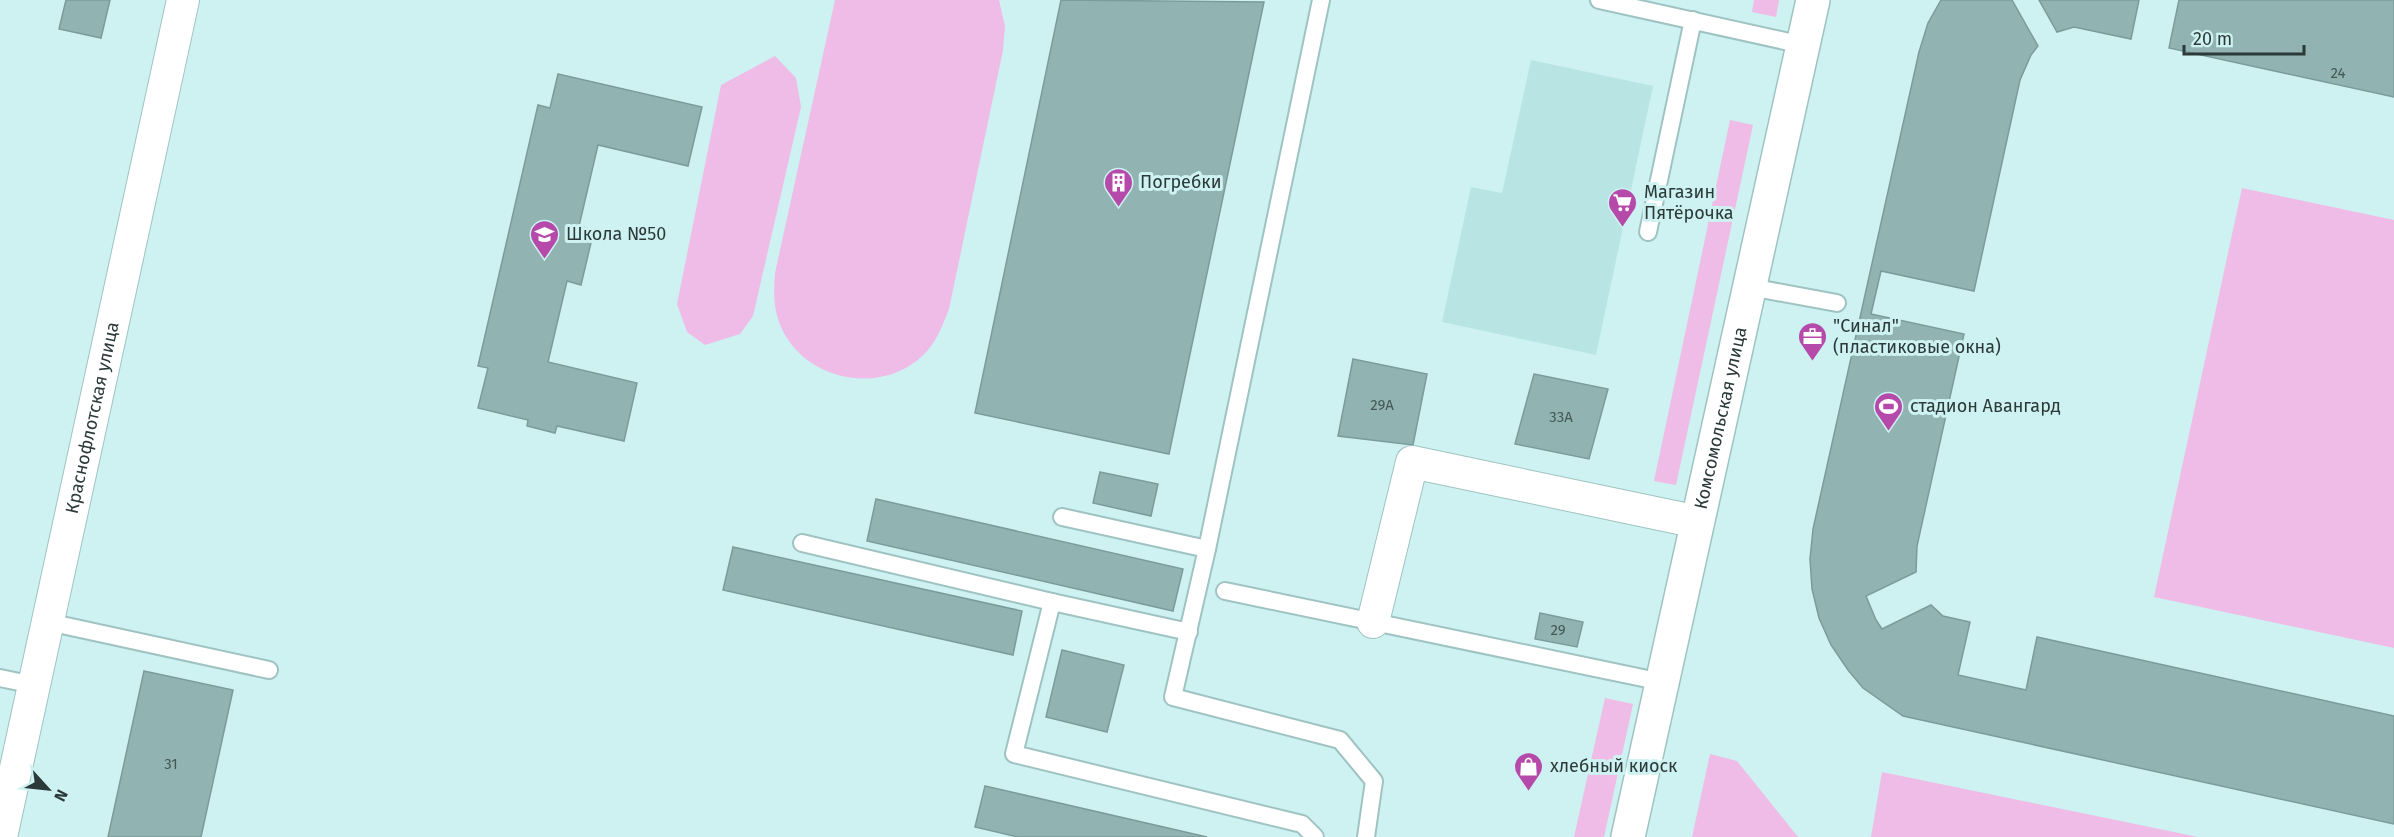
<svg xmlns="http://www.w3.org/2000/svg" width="2394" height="837" font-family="'Fira Sans',sans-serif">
	<rect width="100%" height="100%" fill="#cef2f1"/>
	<!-- built -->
	<polygon fill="#b8e5e4" points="1531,60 1653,86 1596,355 1442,322 1471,187 1502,193"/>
	<!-- green -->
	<g fill="#efbbe7">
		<path d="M835,0H999L1005,26L1003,50L949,309C943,324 938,338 928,350C884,400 798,381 778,319C773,304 774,288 775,273Z"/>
		<polygon points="1754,0 1779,0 1776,17 1752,12"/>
		<polygon points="775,56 796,78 801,107 753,316 740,334 705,345 687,332 677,304 721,85"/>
		<polygon points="1730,120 1753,125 1676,485 1654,481"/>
		<polygon points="2242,188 2394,220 2394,648 2154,597"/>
		<polygon points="1605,698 1633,704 1604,837 1574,837"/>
		<polygon points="1710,754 1737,761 1798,837 1692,837"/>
		<polygon points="1882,772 2198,837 1871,837"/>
	</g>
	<!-- building -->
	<g fill="#91b4b3" stroke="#7a9d9c" stroke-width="1.5">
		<polygon points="66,0 110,0 101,38 59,29"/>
		<polygon points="1061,0 1264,2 1169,454 975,413"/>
		<polygon points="1941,0 2012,0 2038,46 2031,55 2020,80 1974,291 1881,271 1871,314 1964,334 1917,546 1916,572 1866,596 1876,620 1882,629 1931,605 1943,616 1970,622 1958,675 2026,690 2037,637 2394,716 2394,824 1903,716 1863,688 1848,670 1831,645 1819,618 1812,589 1810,559 1813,529 1919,52 1928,23"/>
		<polygon points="2039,0 2139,0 2131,39 2074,27 2057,32"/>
		<polygon points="2179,0 2394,0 2394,97 2169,48"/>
		<polygon points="558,74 702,107 688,166 598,145 579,226 594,230 581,285 567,281 548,362 637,383 624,441 557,426 555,433 527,426 528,420 478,408 488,368 478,366 538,105 550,108"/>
		<polygon points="1353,359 1427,374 1413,445 1338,436"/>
		<polygon points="1534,374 1608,389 1589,459 1515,444"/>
		<polygon points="1100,472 1158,484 1151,516 1093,503"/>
		<polygon points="876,499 1183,569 1173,611 867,541"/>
		<polygon points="733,547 1022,611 1013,655 723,590"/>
		<polygon points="1540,613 1583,622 1577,647 1535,639"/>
		<polygon points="1062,650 1124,665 1107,732 1046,717"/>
		<polygon points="144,671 233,690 201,837 108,837"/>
		<polygon points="985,786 1207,837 1018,837 975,827"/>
	</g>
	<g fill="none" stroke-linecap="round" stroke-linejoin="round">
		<defs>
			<g id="lane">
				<polyline points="1321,0 1207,549 1173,697 1340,740 1374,781 1366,837"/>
				<polyline points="1599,0 1803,45"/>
				<polyline points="1648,232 1693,20"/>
				<polyline points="1750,287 1837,303"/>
				<polyline points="1062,517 1207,549"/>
				<polyline points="802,543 1052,602 1014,754 1302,824 1315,837"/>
				<polyline points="1225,591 1662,682"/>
				<polyline points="1052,602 1189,632"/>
				<polyline points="48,622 269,670"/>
				<polyline points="0,678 34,685"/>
			</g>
			<g id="street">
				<polyline points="1373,622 1412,462 1698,522"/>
				<path id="s1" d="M1,837L183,0"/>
			</g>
			<g id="secondary">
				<path id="s2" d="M1628,837L1813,0"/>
			</g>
		</defs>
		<!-- lane casing -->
		<use href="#lane" stroke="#9fc3c2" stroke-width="20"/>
		<!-- street casing -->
		<use href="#street" stroke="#9fc3c2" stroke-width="34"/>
		<!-- secondary casing -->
		<use href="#secondary" stroke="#9fc3c2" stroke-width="36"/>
		<!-- lane -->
		<use href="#lane" stroke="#fff" stroke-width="16"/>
		<!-- street -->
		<use href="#street" stroke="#fff" stroke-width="32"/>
		<!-- secondary -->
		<use href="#secondary" stroke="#fff" stroke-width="33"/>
	</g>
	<!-- icons -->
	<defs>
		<symbol id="building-pin" viewBox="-11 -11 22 30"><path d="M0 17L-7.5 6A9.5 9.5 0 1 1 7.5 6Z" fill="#b54aaa" stroke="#cef2f1"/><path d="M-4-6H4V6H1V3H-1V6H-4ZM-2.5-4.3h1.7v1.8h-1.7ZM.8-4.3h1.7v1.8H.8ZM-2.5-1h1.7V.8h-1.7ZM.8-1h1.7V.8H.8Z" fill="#fff"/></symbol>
		<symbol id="supermarket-pin" viewBox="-11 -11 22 30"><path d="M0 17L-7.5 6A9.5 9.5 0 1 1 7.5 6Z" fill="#b54aaa" stroke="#cef2f1"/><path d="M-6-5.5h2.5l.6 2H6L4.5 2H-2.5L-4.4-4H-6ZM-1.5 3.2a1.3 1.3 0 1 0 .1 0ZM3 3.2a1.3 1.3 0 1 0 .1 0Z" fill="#fff"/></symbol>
		<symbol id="school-pin" viewBox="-11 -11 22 30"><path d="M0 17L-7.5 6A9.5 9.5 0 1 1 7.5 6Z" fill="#b54aaa" stroke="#cef2f1"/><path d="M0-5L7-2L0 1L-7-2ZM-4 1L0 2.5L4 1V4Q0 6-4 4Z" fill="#fff"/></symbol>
		<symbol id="office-pin" viewBox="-11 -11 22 30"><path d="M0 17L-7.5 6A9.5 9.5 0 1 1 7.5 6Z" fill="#b54aaa" stroke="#cef2f1"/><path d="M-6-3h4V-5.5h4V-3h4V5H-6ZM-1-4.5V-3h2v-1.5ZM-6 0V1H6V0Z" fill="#fff"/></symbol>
		<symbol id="stadium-pin" viewBox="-11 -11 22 30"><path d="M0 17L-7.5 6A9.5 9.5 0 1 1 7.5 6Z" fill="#b54aaa" stroke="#cef2f1"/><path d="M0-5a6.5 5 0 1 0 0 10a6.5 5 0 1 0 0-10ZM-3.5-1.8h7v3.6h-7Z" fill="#fff"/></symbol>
		<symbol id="shop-pin" viewBox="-11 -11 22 30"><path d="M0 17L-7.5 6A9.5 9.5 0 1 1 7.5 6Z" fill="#b54aaa" stroke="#cef2f1"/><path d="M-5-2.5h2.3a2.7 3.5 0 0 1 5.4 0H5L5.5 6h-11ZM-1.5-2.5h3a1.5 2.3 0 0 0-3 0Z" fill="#fff"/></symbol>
	</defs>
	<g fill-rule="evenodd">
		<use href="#building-pin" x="1102" y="166" width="33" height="45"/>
		<use href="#supermarket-pin" x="1606" y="186" width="33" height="45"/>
		<use href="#school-pin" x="528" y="218" width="33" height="45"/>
		<use href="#office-pin" x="1796" y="320" width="33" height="45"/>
		<use href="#stadium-pin" x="1872" y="390" width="33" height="45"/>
		<use href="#shop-pin" x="1512" y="750" width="33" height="45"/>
	</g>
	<g text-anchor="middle" stroke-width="6" stroke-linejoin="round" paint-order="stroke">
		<!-- number labels -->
		<g font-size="15" fill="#445858">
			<text x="2338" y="78">24</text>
			<text x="1382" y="410">29А</text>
			<text x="1561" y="422">33А</text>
			<text x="1558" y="635">29</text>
			<text x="171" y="769">31</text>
		</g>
		<!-- poi labels -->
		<g font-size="18" fill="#2b3939" stroke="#cef2f1" text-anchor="start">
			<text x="1140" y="188">Погребки</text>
			<text x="1644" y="198">Магазин<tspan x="1644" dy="21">Пятёрочка</tspan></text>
			<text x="566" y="240">Школа №50</text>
			<text x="1833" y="332">"Синал"<tspan x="1833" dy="21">(пластиковые окна)</tspan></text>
			<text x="1910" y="412">стадион Авангард</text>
			<text x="1550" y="772">хлебный киоск</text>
		</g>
		<!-- street labels -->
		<g font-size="18" fill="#2b3939" stroke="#cef2f1">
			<text dy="6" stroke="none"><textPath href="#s1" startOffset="429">Краснофлотская улица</textPath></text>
			<text dy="6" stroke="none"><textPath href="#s2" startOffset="429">Комсомольская улица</textPath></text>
		</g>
	</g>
	<!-- north arrow -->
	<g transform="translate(48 789) rotate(117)" stroke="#cef2f1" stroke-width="4.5" paint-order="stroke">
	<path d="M0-4.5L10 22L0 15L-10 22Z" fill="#2b3939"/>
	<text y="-9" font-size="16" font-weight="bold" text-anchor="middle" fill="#2b3939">N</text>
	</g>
	<!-- scale -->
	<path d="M2184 45v9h120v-9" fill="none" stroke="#2b3939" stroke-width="3"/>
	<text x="2193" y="45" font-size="18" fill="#2b3939" stroke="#cef2f1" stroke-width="4.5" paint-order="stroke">20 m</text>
</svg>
